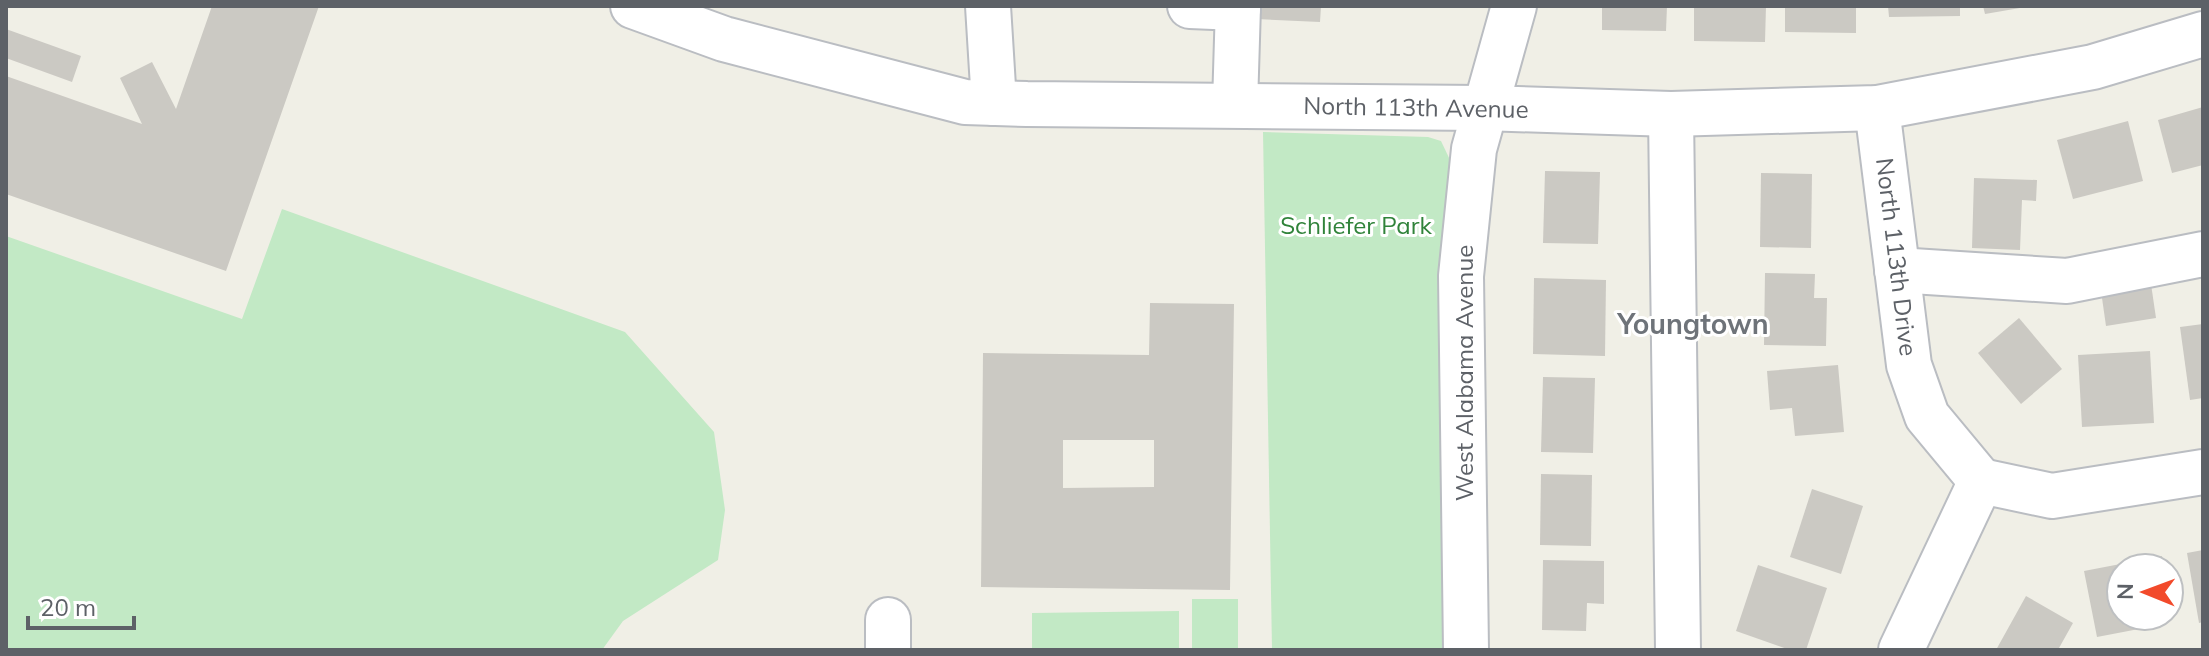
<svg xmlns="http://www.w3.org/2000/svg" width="2209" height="656" font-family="Mulish,sans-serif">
	<rect width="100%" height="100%" fill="#f0efe6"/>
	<!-- green -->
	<g fill="#c2e9c5">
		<polygon points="1263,132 1428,137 1441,141 1451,162 1444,650 1272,650"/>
		<polygon points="282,209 625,332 714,432 725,510 718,560 623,621 602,650 6,650 6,236 242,319"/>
		<rect x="1192" y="599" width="46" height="51"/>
		<polygon points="1179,611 1179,650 1032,650 1032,613"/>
	</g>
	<!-- building -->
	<g fill="#cbc9c3" fill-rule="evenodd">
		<polygon points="212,6 319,6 226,271 6,194 6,76 142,124 120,78 152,62 176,109"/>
		<polygon points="1257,6 1321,6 1320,22 1256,19"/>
		<polygon points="1602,6 1667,6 1666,31 1602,30"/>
		<polygon points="1694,6 1766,6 1765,42 1694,41"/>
		<polygon points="1785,6 1856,6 1856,33 1785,32"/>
		<polygon points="1888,6 1960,6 1960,16 1889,17"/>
		<polygon points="1983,6 2020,6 2020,8 1985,14"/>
		<polygon points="6,29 81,56 72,82 6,58"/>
		<polygon points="2203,107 2203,165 2172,173 2158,120"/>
		<polygon points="2128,121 2143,181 2073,199 2057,140"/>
		<polygon points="1545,171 1600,172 1598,244 1543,243"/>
		<polygon points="1761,173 1812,174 1811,248 1760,247"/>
		<polygon points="1974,178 2037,180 2036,201 2022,200 2020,250 1972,248"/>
		<polygon points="1765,273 1815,274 1814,298 1827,298 1826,346 1764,345"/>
		<polygon points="1534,278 1606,280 1605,356 1533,354"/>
		<polygon points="2151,284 2156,318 2106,326 2101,291"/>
		<path d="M1150,303L1234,304L1230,590L981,587L983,353L1149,355ZM1063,440H1154V487L1063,488Z"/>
		<polygon points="2019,318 2062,369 2021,404 1978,353"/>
		<polygon points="2203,324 2203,398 2190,400 2180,327"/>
		<polygon points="2150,351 2154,423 2082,427 2078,355"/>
		<polygon points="1838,365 1844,432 1795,436 1792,408 1770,410 1767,371"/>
		<polygon points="1543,377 1595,378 1593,453 1541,452"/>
		<polygon points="1541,474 1592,475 1591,546 1540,545"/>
		<polygon points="1812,489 1863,506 1841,574 1790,557"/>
		<polygon points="2203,550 2203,622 2199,623 2187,553"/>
		<polygon points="2162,556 2164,568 2121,568 2121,616 2142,616 2144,628 2097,637 2084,571"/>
		<polygon points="1543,560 1604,561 1604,604 1587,603 1586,631 1542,630"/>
		<polygon points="1758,565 1827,588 1806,650 1790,650 1736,631"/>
		<polygon points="2026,596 2073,623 2059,648 2063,650 1996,650"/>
	</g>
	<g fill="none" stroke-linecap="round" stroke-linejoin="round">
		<defs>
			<g id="minor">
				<polyline points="633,6 724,39 965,102 1027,104 1483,108 1671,114 1877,108 2093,67 2203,34"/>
				<polyline points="988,6 994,103"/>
				<polyline points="1190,6 1238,8"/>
				<polyline points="1235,105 1238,6"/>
				<polyline points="1877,108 1909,365 1927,416 1981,481 1901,650"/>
				<polyline points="1671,114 1678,650"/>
				<polyline points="1897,270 2067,281 2203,254"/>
				<polyline points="1981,481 2052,496 2203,472"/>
				<polyline points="888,650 888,620"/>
				<polyline points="1466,650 1461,276 1474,149 1514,6"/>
			</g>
		</defs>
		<!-- minor casing -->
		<use href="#minor" stroke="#babdc2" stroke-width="48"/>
		<!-- minor -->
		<use href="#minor" stroke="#fff" stroke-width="44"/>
	</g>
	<g text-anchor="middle" stroke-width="6" stroke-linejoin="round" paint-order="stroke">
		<!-- street labels -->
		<g font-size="24" fill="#5d6167" stroke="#fff">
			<text transform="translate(1416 108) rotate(1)" y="8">North 113th Avenue</text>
			<text transform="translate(1896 257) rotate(83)" y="8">North 113th Drive</text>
			<text transform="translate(1465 373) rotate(-90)" y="8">West Alabama Avenue</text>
		</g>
		<!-- park labels -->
		<g font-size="24" fill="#30833a" stroke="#fff">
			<text x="1356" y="234">Schliefer Park</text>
		</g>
		<!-- quarter labels -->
		<g font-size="28" font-weight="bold" fill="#6e7379" stroke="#fff">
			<text x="1693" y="334">Youngtown</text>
		</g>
	</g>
	<!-- border -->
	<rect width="2209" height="656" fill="none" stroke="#5d6167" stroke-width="16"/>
	<!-- north arrow -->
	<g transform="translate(2145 592) rotate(271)"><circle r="38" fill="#ffffff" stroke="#bec0c2" stroke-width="2"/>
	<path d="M0-6L14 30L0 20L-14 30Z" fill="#f24a2b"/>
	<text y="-12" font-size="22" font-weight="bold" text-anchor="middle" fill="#5d6167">N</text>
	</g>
	<!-- scale -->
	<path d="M28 616v12h106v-12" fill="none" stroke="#5d6167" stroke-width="4"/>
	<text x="40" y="616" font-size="24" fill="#5d6167" stroke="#ffffff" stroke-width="6" paint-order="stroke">20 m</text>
</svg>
